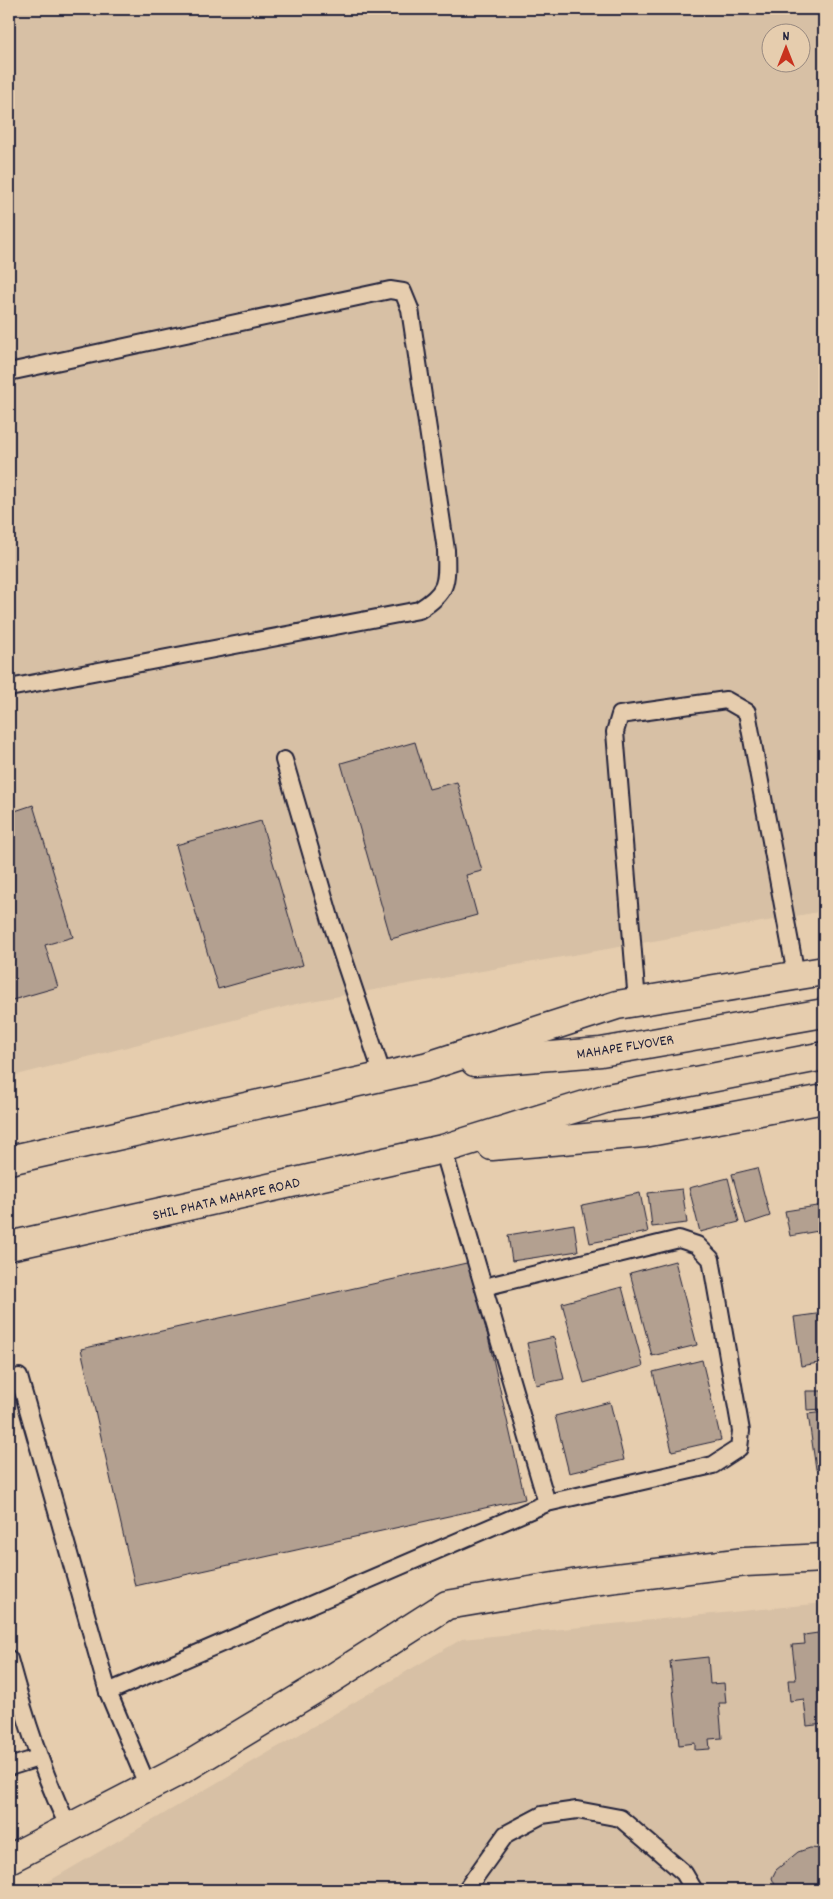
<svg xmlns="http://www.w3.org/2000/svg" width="833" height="1899" font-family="Dekko,sans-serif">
	<rect width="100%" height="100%" fill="#e6cdae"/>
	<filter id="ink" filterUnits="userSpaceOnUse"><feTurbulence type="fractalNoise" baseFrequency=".02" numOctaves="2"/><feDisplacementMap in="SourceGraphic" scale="10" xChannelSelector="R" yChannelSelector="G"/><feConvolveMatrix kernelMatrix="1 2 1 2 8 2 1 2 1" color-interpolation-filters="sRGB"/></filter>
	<g filter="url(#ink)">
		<!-- built -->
		<g fill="#d7c0a5" fill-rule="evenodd">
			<path d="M9,9H824V911L300,1003L9,1077ZM770,32H800V62H770Z"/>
			<polygon points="824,1603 824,1890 34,1890 462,1639"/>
		</g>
		<!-- building -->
		<g fill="#b3a090" stroke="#22223b">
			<polygon points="415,742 429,789 457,782 482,871 466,875 477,915 391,939 341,763"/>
			<polygon points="33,805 73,937 45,945 58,987 9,1001 9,813"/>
			<polygon points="261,821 303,965 218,989 176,845"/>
			<polygon points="757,1168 770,1216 746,1224 732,1174"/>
			<polygon points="728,1178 739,1222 700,1232 689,1188"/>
			<polygon points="682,1189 687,1223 652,1227 648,1193"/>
			<polygon points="640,1193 648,1232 590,1243 582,1205"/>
			<polygon points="823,1205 824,1230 790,1236 785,1211"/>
			<polygon points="574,1224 578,1251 512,1261 508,1235"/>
			<polygon points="675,1261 697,1345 652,1356 630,1273"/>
			<polygon points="471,1262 525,1499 135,1586 81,1349"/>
			<polygon points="622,1287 643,1366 584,1383 562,1303"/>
			<polygon points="824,1313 824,1362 801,1366 794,1317"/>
			<polygon points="554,1337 564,1379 536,1385 527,1343"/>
			<polygon points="702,1360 721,1440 672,1451 653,1372"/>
			<polygon points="806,1391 824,1391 824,1409 807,1410"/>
			<polygon points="610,1402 624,1460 569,1473 555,1416"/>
			<polygon points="824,1412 824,1468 816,1469 808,1414"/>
			<polygon points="818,1633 819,1639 824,1639 824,1724 807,1726 804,1699 790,1701 788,1680 796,1680 792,1645 805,1644 804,1635"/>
			<polygon points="708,1657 710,1684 724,1683 726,1703 719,1703 722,1738 709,1739 710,1749 695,1750 695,1743 679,1745 670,1661"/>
			<polygon points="810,1848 824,1849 824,1890 777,1890 772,1878 776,1870 798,1852"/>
		</g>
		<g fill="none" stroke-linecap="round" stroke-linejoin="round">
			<defs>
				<g id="lane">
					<path d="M9,372L390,290L403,292L410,309L446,550C447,583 448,592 419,610L9,688"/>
					<polyline points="284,760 331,921 383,1076"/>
					<polyline points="637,1002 615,732 620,715 726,700 747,712 796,975"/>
					<polyline points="443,1149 547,1503"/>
					<polyline points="19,1377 108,1692 148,1787"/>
					<path d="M9,1659C25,1718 42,1772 69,1828"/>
					<polyline points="108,1692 547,1503 713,1465 739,1448 741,1431 711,1259 697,1245 679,1239 484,1287"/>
					<polyline points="9,1767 38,1758"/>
					<polyline points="466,1890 506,1834 542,1815 577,1810 620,1818 684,1873 694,1890"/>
				</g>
				<polyline id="secondary" points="9,1859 183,1769 325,1683 447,1605 584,1582 745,1562 824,1558"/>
				<g id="primary">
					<polyline points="475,1062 601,1052 824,1013"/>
					<polyline points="492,1146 644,1133 824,1099"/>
					<polyline points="9,1160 425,1067 617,1005 824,971"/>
					<polyline points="9,1246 443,1149 608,1098 824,1056"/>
				</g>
			</defs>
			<!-- lane casing -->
			<use href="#lane" stroke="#22223b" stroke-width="20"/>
			<!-- secondary casing -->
			<use href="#secondary" stroke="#22223b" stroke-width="31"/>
			<!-- primary casing -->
			<use href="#primary" stroke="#22223b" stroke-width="31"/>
			<!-- lane -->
			<use href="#lane" stroke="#e6cdae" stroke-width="16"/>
			<!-- secondary -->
			<use href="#secondary" stroke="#e6cdae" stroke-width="28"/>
			<!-- primary -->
			<use href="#primary" stroke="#e6cdae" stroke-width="28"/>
		</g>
	</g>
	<g text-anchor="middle" stroke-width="5" stroke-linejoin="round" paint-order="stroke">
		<!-- street labels -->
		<g font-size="15" fill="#22223b" stroke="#e6cdae">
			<text transform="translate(625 1046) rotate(-9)" y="5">MAHAPE FLYOVER</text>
			<text transform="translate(226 1198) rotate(-13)" y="5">SHIL PHATA MAHAPE ROAD</text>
		</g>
	</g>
	<!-- margin -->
	<rect width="833" height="1899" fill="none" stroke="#e6cdae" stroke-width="30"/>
	<rect x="15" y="15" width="803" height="1869" fill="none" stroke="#22223b" stroke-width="2" filter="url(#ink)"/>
	<!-- north arrow -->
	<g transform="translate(786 48)"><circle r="24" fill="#e6cdae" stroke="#988980"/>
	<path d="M0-4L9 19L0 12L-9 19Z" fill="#c8321e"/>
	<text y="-8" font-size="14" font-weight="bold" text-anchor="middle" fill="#22223b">N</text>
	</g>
</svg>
